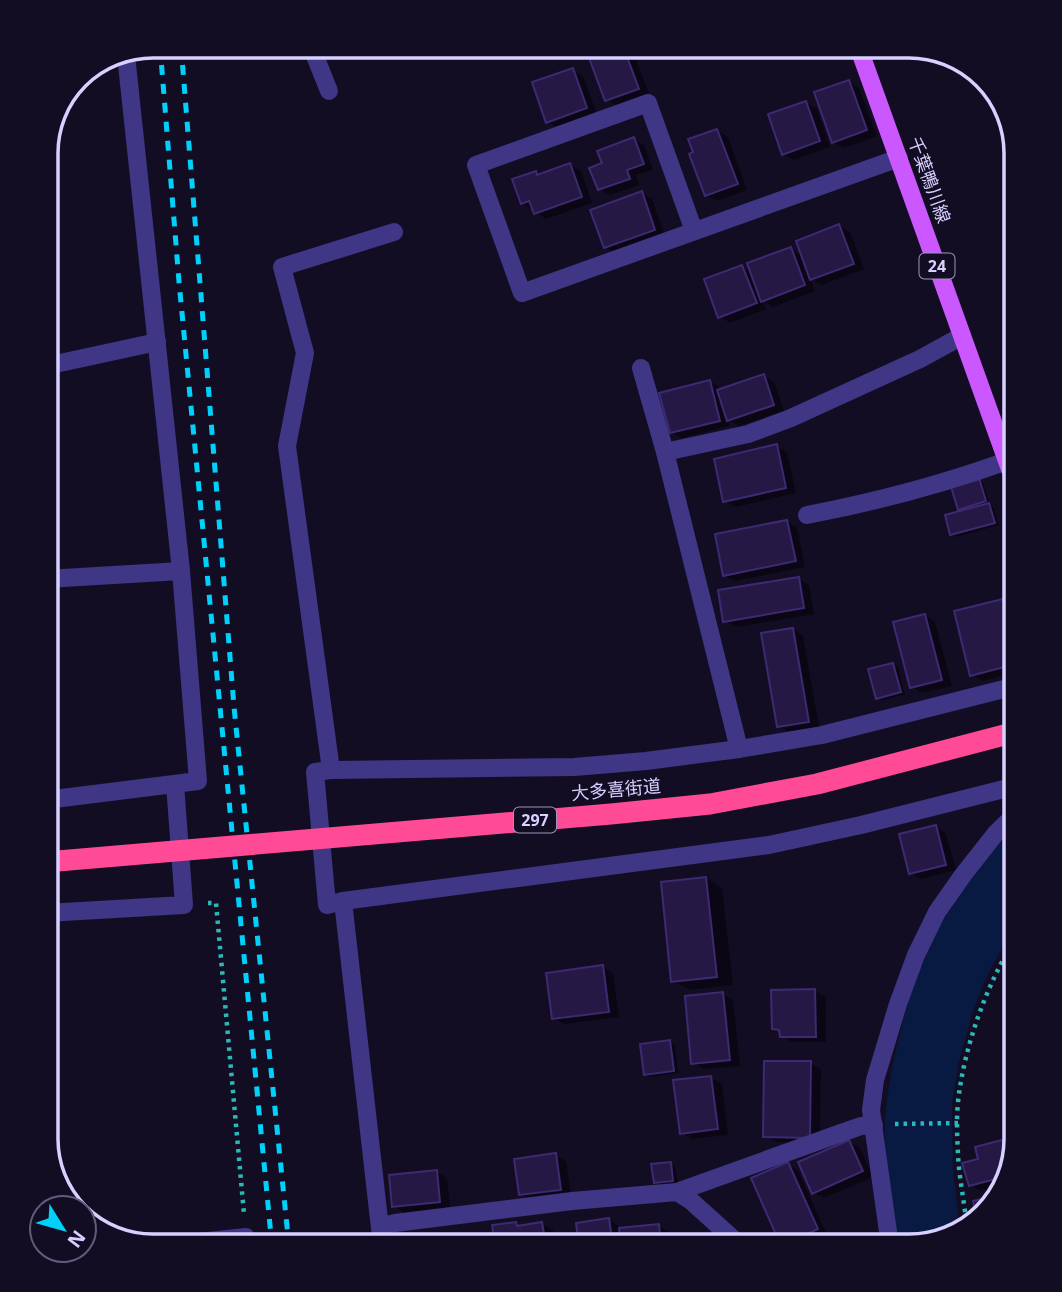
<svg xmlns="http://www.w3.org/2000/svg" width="1062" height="1292" font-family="'Noto Sans','Noto Sans JP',sans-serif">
	<rect width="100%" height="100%" fill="#130d24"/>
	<!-- water -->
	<path fill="#081942" d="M1016,827V927L1001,950L986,978L973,1011L959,1062L952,1103L953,1170L960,1231L910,1246H897C892,1204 883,1161 885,1119C887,1095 891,1072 896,1050C915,961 950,891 1016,827Z"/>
	<!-- shadow -->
	<g fill="#0007">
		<polygon points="538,46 596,46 550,56 539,50"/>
		<polygon points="619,46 624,46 633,51 649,94 617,106 607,99 591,56"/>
		<polygon points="572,70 583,76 597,114 558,128 547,121"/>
		<polygon points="849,82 859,88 877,136 844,148 833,142"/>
		<polygon points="806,103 817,109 830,147 794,160 783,154"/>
		<polygon points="717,131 728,137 747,190 717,201 706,195"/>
		<polygon points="634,139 644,145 653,170 636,175 639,185 610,195 599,189 604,164"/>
		<polygon points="570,165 581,171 592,203 546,219 522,203 535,173 540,175"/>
		<polygon points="641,193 652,199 665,236 616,253 605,247"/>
		<polygon points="839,226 850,232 864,269 822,285 810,278 815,291 773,307 763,301 766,309 730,323 719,316 742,267 752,272 791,249 803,256"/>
		<polygon points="763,376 774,382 784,411 739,426 728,420 730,426 682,438 671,432 710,381 720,388 721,391"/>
		<polygon points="776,446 787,452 796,493 736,507 725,501"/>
		<polygon points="979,480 983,483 990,505 994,508 999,525 957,537 952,534 964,512 959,509"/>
		<polygon points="787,521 797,528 805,567 735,581 724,575"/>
		<polygon points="799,579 809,585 814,614 736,627 725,620"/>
		<polygon points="1002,601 1013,607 1016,622 1016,672 982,681 971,674"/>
		<polygon points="925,615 935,622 952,686 922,693 912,687"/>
		<polygon points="793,629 803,636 819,727 789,732 779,726"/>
		<polygon points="893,665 898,667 905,695 882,700 877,698"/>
		<polygon points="936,827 946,833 956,870 921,879 910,872"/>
		<polygon points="706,878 722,888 733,985 689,990 673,981"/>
		<polygon points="603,967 613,973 619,1017 564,1024 553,1018"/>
		<polygon points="815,991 826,997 826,1042 792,1042 781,1036 781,1033 774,1028"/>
		<polygon points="723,994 733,1000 740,1066 704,1069 693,1063"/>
		<polygon points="670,1042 675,1045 678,1073 650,1077 645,1074"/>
		<polygon points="810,1063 821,1069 820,1143 776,1142 765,1136"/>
		<polygon points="711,1078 722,1084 728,1135 692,1139 681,1133"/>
		<polygon points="1006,1141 1015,1146 1004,1185 981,1191 970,1185"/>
		<polygon points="849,1142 860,1148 873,1177 824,1198 813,1192"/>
		<polygon points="555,1155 566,1161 571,1195 531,1200 520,1194"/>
		<polygon points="671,1164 675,1167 678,1183 660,1185 655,1182"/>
		<polygon points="788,1164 798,1170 827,1235 802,1246 785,1246 782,1244"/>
		<polygon points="437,1172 447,1178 450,1207 404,1213 394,1206"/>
		<polygon points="609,1220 619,1226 620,1230 658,1225 669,1232 671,1246 581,1246 578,1224"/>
		<polygon points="516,1224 522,1227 542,1224 553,1230 555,1246 497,1246 494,1227"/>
		<polygon points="841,1238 873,1241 883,1246 841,1246"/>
	</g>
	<!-- building -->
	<g fill="#251845" stroke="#3d2a72" stroke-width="2">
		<polygon points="536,46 562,46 538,51"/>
		<polygon points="614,46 623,46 639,89 605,101 588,55"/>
		<polygon points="573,68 587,108 546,123 532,82"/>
		<polygon points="849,80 867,130 832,143 814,92"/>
		<polygon points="806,101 820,141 782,155 768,114"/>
		<polygon points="717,129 738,184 705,196 689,154 693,152 688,139"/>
		<polygon points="634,137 644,164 627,170 630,179 598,190 589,168 602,163 597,151"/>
		<polygon points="570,163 582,197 534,214 529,201 521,204 512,179 536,171 537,175"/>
		<polygon points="642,191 655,230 604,248 590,210"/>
		<polygon points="839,224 854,264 810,280 796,241"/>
		<polygon points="791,247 805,285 761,302 747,263"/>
		<polygon points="742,265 757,303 718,318 704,279"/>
		<polygon points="764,374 774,405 727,421 717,390"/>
		<polygon points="710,380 720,421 670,433 659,393"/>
		<polygon points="777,444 786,488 723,502 714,459"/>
		<polygon points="979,478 986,501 958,510 951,487"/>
		<polygon points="989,503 995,523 950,535 945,515"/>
		<polygon points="787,520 796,561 723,576 715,534"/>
		<polygon points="799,577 804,608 723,622 718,590"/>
		<polygon points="1003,599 1016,656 1016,664 970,676 954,611"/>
		<polygon points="925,614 942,680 910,688 893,622"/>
		<polygon points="793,628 809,722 777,727 761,633"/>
		<polygon points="893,663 901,692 876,699 868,669"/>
		<polygon points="936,825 946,865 909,874 899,834"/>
		<polygon points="706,877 717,977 671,982 661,882"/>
		<polygon points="603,965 609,1012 552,1019 546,973"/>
		<polygon points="815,989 816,1037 780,1037 779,1030 772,1029 771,990"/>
		<polygon points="723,992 730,1060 691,1064 685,996"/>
		<polygon points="1016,996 1016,1038 1008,998"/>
		<polygon points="670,1040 674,1071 644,1075 640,1044"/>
		<polygon points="764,1061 811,1061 810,1138 763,1137"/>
		<polygon points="711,1076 718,1129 680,1134 673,1080"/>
		<polygon points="1006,1139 1012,1158 1007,1176 969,1186 962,1163 978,1159 975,1147"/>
		<polygon points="849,1140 863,1171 812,1194 798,1162"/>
		<polygon points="556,1153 561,1190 519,1195 514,1159"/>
		<polygon points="671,1162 673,1181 654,1183 651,1164"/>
		<polygon points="788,1162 818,1229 781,1246 751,1178"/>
		<polygon points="437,1170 440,1202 392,1207 389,1175"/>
		<polygon points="1001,1194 977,1220 973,1201"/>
		<polygon points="609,1218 613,1246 579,1246 576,1223"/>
		<polygon points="516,1222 517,1226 542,1222 546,1246 495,1246 492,1225"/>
		<polygon points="659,1224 661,1246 621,1246 619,1228"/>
		<polygon points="840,1236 874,1239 873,1246 839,1246"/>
		<polygon points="371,1241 371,1246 327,1246"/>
	</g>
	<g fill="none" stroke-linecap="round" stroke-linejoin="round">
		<!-- path -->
		<g stroke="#2ab8b9" stroke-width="4.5" stroke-dasharray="3.5 5" stroke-linecap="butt">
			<polyline points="208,903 216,903 244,1214"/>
			<polyline points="895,1124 958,1123"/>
			<path d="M967,1229C965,1204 959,1179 958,1154C957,1134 956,1114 959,1094C966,1042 988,981 1016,938"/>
		</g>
		<!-- minor -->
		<g stroke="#3f3685" stroke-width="18">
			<polyline points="311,46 329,91"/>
			<polyline points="694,231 648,103 476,165 522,293 899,158"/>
			<polyline points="46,366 157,342"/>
			<polyline points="641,368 665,452 739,749"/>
			<polyline points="665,452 748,434 791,418 920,359 962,336"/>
			<path d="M807,515C875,502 943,484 1007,461"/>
			<polyline points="46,579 181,571"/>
			<polyline points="1016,686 822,735 739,749 646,761 574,767 331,770 315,772 327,905 343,901 769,845 861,825 1016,786"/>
			<polyline points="331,770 287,446 305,353 282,267 394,232"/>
			<polyline points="46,800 198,781 181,571 126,55"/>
			<polyline points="343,901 382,1246"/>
			<polyline points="46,913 184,905 175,784"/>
			<polyline points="677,1192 841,1133 861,1126 874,1125"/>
			<polyline points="380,1226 395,1223 572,1201 677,1192 690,1200 741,1246"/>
			<polyline points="159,1246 246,1237"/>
			<polyline points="890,1246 871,1110 875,1080 898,1004 916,955 937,912 963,875 996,833 1016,814"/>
		</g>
		<!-- major -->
		<polyline stroke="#cb57ff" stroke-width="18" points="858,46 1016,486"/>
		<!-- rail -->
		<g stroke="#00d1fb" stroke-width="5" stroke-dasharray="10 9" stroke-linecap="butt">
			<polyline points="160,46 179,282 272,1246"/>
			<polyline points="181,46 234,707 289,1246"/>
		</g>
		<!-- highway-bridge -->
		<polyline stroke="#ff4b95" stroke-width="21" points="46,862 611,814 710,804 817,784 1016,732"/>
	</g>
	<g text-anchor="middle" stroke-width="7" stroke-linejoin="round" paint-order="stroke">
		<!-- shield labels -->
		<g fill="#130d24" stroke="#9d96bd" stroke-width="2">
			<rect x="919.5" y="253.5" width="35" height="25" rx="5"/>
			<rect x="514" y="807.5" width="42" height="25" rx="5"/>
		</g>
		<g font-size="16" font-weight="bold" fill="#d8d0ff">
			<text x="937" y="272">24</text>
			<text x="535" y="826">297</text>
		</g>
		<!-- street labels -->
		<g font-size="18" fill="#d8d0ff" stroke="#130d24">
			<text transform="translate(929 180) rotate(70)" y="6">千葉鴨川線</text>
			<text transform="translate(616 790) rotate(-5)" y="6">大多喜街道</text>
		</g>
	</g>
	<!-- crop -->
	<path d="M0 0H1062V1292H0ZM153 58H909A95 95 0 0 1 1004 153V1139A95 95 0 0 1 909 1234H153A95 95 0 0 1 58 1139V153A95 95 0 0 1 153 58Z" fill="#130d24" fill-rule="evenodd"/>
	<path fill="none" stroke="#d8d0ff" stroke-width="3.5" d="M153 58H909A95 95 0 0 1 1004 153V1139A95 95 0 0 1 909 1234H153A95 95 0 0 1 58 1139V153A95 95 0 0 1 153 58Z"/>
	<!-- north arrow -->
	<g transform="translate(63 1229) rotate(127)"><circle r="33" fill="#130d24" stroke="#625b7c" stroke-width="2"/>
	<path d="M0-5L12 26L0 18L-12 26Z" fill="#00d1fb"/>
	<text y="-10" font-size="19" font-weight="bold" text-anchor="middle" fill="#d8d0ff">N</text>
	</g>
</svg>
